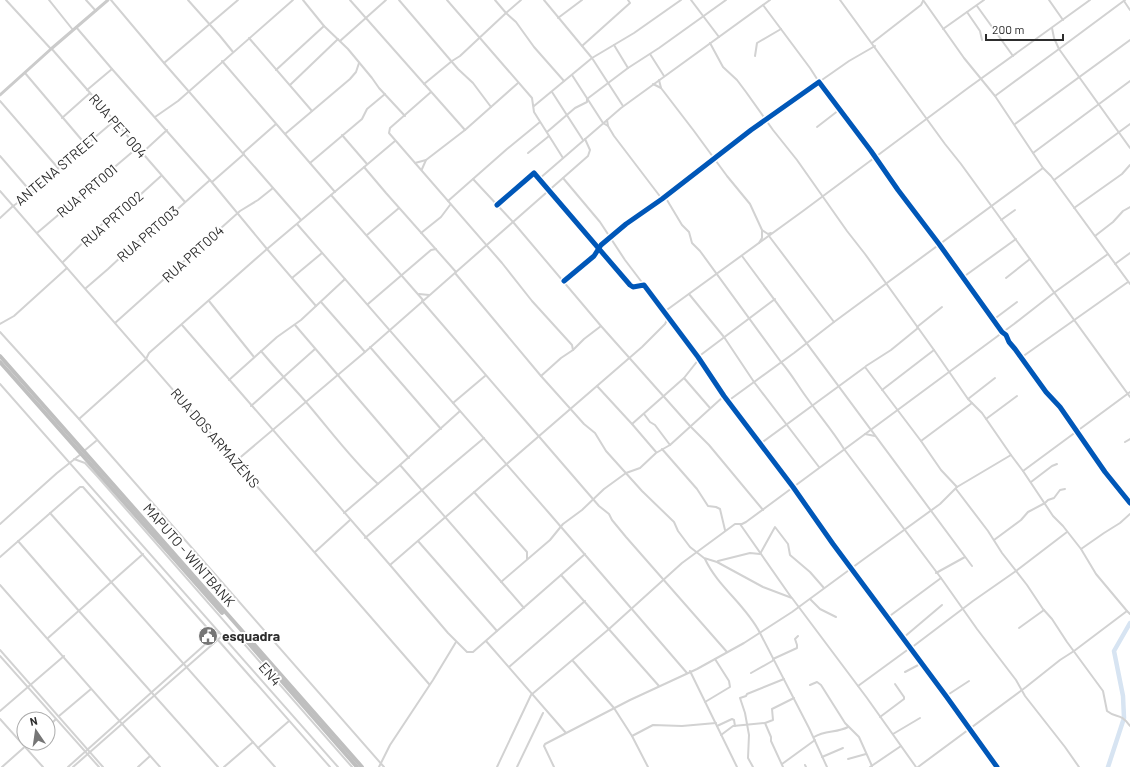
<svg xmlns="http://www.w3.org/2000/svg" width="1130" height="767" font-family="Barlow,sans-serif">
	<rect width="100%" height="100%" fill="#fff"/>
	<g fill="none" stroke-linecap="round" stroke-linejoin="round">
		<!-- river -->
		<polyline stroke="#d7e4f2" stroke-width="4.5" points="1108,767 1124,718 1123,696 1114,651 1130,623"/>
		<!-- street -->
		<g stroke="#d2d2d2" stroke-width="2">
			<polyline points="6,0 51,49"/>
			<polyline points="49,0 73,30"/>
			<polyline points="86,0 96,11"/>
			<polyline points="111,0 164,63 301,220"/>
			<polyline points="188,0 220,36 233,52"/>
			<polyline points="303,0 324,26 348,49 372,78 379,88 405,116"/>
			<polyline points="350,0 465,130"/>
			<polyline points="399,0 458,69 473,83 491,107"/>
			<polyline points="447,0 532,98 534,112 563,158"/>
			<polyline points="521,0 506,13 516,22 534,47 564,81"/>
			<polyline points="691,0 719,37"/>
			<polyline points="840,0 945,144 961,164 1130,397"/>
			<polyline points="923,0 964,58 995,96 1043,168 1051,176 1130,284"/>
			<polyline points="1049,0 1063,20"/>
			<polyline points="1125,0 1059,49 1130,148"/>
			<polyline points="1124,1 1130,10"/>
			<polyline points="763,5 810,68 819,82 849,61 875,46"/>
			<polyline points="977,6 1013,56"/>
			<polyline points="967,12 980,31 982,40"/>
			<polyline points="558,18 582,0"/>
			<polyline points="76,27 112,69 210,180 267,249 316,306"/>
			<polyline points="943,29 984,0"/>
			<polyline points="249,38 312,111"/>
			<polyline points="340,41 386,0"/>
			<polyline points="710,43 723,67 737,80 746,92 773,130 797,160 847,231 865,254 934,350 968,399 982,413 1011,455"/>
			<polyline points="872,43 921,5 923,1"/>
			<polyline points="614,45 628,68 659,48 726,0"/>
			<polyline points="582,46 630,3 628,0"/>
			<polyline points="51,48 185,202"/>
			<polyline points="650,54 664,76"/>
			<polyline points="755,56 757,43 781,29"/>
			<polyline points="222,61 335,192"/>
			<polyline points="164,63 238,0"/>
			<polyline points="276,70 324,26"/>
			<polyline points="25,73 86,145"/>
			<polyline points="572,75 603,123 608,126"/>
			<polyline points="659,80 661,88 694,131 727,176 750,204 762,230 762,238 759,243"/>
			<polyline points="424,84 452,61 460,56 506,13 495,0"/>
			<polyline points="653,84 661,88"/>
			<polyline points="290,85 338,39"/>
			<polyline points="87,90 112,69"/>
			<polyline points="431,92 390,128 389,133 502,263 532,301 572,345 573,350"/>
			<polyline points="552,92 583,140"/>
			<polyline points="995,96 1059,49 1054,38 1052,28"/>
			<polyline points="0,101 58,168"/>
			<polyline points="534,106 592,58 544,0"/>
			<polyline points="623,106 592,58 634,33 681,0"/>
			<polyline points="155,117 178,101 293,0"/>
			<polyline points="62,118 90,93"/>
			<path d="M607,120L608,126L614,136L662,199L665,198L667,200L682,225L689,232L692,243L700,251L781,362C791,373 798,386 807,398C819,415 833,431 844,449L941,578L977,629L1016,680L1025,696L1065,747L1079,767"/>
			<polyline points="1015,124 1130,40"/>
			<polyline points="817,127 839,110"/>
			<polyline points="547,132 575,108 587,102 587,99 628,68"/>
			<polyline points="285,134 350,79 356,72 359,63"/>
			<polyline points="342,135 367,164"/>
			<polyline points="142,153 167,130"/>
			<polyline points="243,153 276,124"/>
			<polyline points="528,153 549,136"/>
			<polyline points="1033,153 1130,81"/>
			<polyline points="0,156 32,193"/>
			<polyline points="310,163 362,119 367,109 385,94"/>
			<polyline points="415,163 426,160"/>
			<polyline points="364,167 386,193 456,272"/>
			<polyline points="422,169 426,160 465,130 518,83"/>
			<polyline points="563,178 600,222 625,260 644,285"/>
			<polyline points="473,179 513,222 601,326 690,426 709,445 763,510"/>
			<polyline points="539,179 621,108 770,0"/>
			<polyline points="1054,180 1130,124"/>
			<polyline points="212,182 244,154"/>
			<polyline points="0,191 429,684"/>
			<polyline points="331,195 423,300"/>
			<polyline points="448,201 507,149 540,122"/>
			<polyline points="497,205 534,173 630,285 633,287 644,285 698,357 724,396 793,487 833,544 946,696 997,767"/>
			<polyline points="1074,208 1122,174 1130,165"/>
			<polyline points="0,218 13,206 32,193 58,169 114,121"/>
			<polyline points="1001,220 1015,210"/>
			<polyline points="297,224 549,513 687,673"/>
			<polyline points="762,230 768,234 771,233"/>
			<polyline points="37,233 137,148"/>
			<polyline points="421,233 441,217 450,205"/>
			<polyline points="367,235 399,208"/>
			<polyline points="769,236 834,322 1043,168"/>
			<polyline points="1095,236 1113,222 1123,211 1130,207"/>
			<polyline points="595,256 603,253"/>
			<polyline points="742,256 972,566"/>
			<polyline points="63,262 100,226 119,210 130,204 161,176"/>
			<polyline points="1115,264 1130,253"/>
			<polyline points="455,273 541,376 584,424 595,433 606,451 642,491 674,522 678,531 690,547 704,558 717,562 763,587 792,598 867,698 916,767"/>
			<polyline points="292,278 322,253"/>
			<polyline points="962,278 1016,239"/>
			<polyline points="1006,278 1030,259"/>
			<polyline points="564,281 594,256 601,245 626,224 662,199 751,130 819,82 871,151 898,190 939,244 1002,332 1006,335 1009,342 1015,349 1046,392 1060,407 1105,472 1130,503"/>
			<polyline points="86,288 108,269 137,242 172,214 210,180"/>
			<polyline points="419,294 429,295"/>
			<polyline points="689,294 724,337 754,382 819,467"/>
			<polyline points="209,301 254,357"/>
			<polyline points="422,301 599,506 609,514 612,520 626,537 727,652"/>
			<polyline points="321,302 365,352"/>
			<polyline points="368,304 431,250 436,249"/>
			<polyline points="664,312 803,211 968,88 1090,0"/>
			<polyline points="993,320 1017,302"/>
			<polyline points="115,323 240,211 258,200 273,188"/>
			<polyline points="0,324 14,316 67,268"/>
			<polyline points="182,325 390,565 448,633 467,652 473,652 585,554"/>
			<polyline points="295,325 409,458"/>
			<polyline points="917,327 942,307"/>
			<polyline points="0,332 79,419 384,767"/>
			<polyline points="370,347 441,429"/>
			<path d="M261,351C276,369 291,385 306,402C330,430 351,459 378,484"/>
			<polyline points="698,357 775,299"/>
			<polyline points="1022,357 1128,282"/>
			<polyline points="699,359 684,378 710,408"/>
			<polyline points="866,366 891,350 918,328"/>
			<polyline points="541,376 561,358 573,350 584,339 601,326"/>
			<polyline points="229,380 277,337 301,320 345,279"/>
			<polyline points="0,384 338,767"/>
			<polyline points="597,386 632,424 684,378"/>
			<polyline points="882,390 934,350"/>
			<polyline points="968,399 995,378"/>
			<polyline points="728,401 794,353 834,322"/>
			<polyline points="453,403 485,376"/>
			<polyline points="251,406 315,349"/>
			<polyline points="644,414 650,422 655,425 670,445"/>
			<polyline points="79,419 146,359 149,353 267,249 395,141"/>
			<polyline points="986,419 1017,396"/>
			<polyline points="632,424 656,452"/>
			<polyline points="865,434 875,436"/>
			<polyline points="921,441 972,403"/>
			<polyline points="1125,442 1130,439"/>
			<polyline points="760,444 865,367 921,441 941,470 957,487"/>
			<polyline points="662,449 697,489 708,506 716,507 720,509 725,530"/>
			<polyline points="84,451 96,441"/>
			<polyline points="74,459 85,463 97,476 352,767"/>
			<polyline points="236,461 365,352 588,156 590,150 585,139"/>
			<polyline points="400,465 524,608"/>
			<polyline points="1031,482 1052,466 1057,464"/>
			<path d="M956,489L988,531L1002,553L1027,585L1043,609L1052,619L1067,642L1103,691L1107,711C1117,719 1120,712 1130,726"/>
			<polyline points="474,492 527,552 527,559"/>
			<polyline points="50,513 275,767"/>
			<polyline points="344,513 400,465 460,411"/>
			<polyline points="0,524 57,473 81,454"/>
			<polyline points="740,524 791,597"/>
			<polyline points="365,538 484,438"/>
			<polyline points="994,540 1021,520 1028,512 1045,503 1048,500 1054,498 1060,490 1065,489"/>
			<polyline points="18,541 79,611 218,767"/>
			<polyline points="418,541 497,631"/>
			<polyline points="1081,549 1104,533 1120,523 1130,514"/>
			<polyline points="315,552 350,520"/>
			<polyline points="0,557 80,487 83,487 330,767"/>
			<path d="M705,559C718,587 746,605 760,633"/>
			<polyline points="718,561 750,553 760,554 775,527 788,544 790,555 810,572 824,588"/>
			<polyline points="390,565 642,347 665,324 668,318"/>
			<polyline points="936,573 965,557"/>
			<polyline points="561,575 659,686"/>
			<polyline points="501,582 550,540 563,524 582,510 604,489 626,473 640,468 656,453 670,445 724,396"/>
			<polyline points="0,585 160,767"/>
			<polyline points="810,599 820,609 836,617"/>
			<polyline points="1127,611 1130,614"/>
			<polyline points="887,618 941,578"/>
			<polyline points="1019,628 1044,610"/>
			<polyline points="760,633 809,728 827,767"/>
			<polyline points="48,638 143,554"/>
			<polyline points="903,638 942,605"/>
			<polyline points="486,641 566,733"/>
			<polyline points="911,648 973,601 1016,571 1067,532"/>
			<polyline points="0,650 103,767"/>
			<polyline points="0,656 99,767"/>
			<polyline points="773,659 797,648 797,645 795,639 798,636"/>
			<polyline points="573,661 614,708 632,736 653,725 682,726 716,723"/>
			<polyline points="509,667 585,601"/>
			<polyline points="690,671 737,767"/>
			<polyline points="905,672 922,663"/>
			<polyline points="751,673 774,660"/>
			<polyline points="810,685 817,682 821,685 845,723 859,737 872,766"/>
			<polyline points="858,686 910,648"/>
			<polyline points="946,696 969,681"/>
			<polyline points="705,702 730,687 729,681 715,659"/>
			<polyline points="0,711 64,656"/>
			<polyline points="59,716 91,689"/>
			<polyline points="880,717 904,699 904,697 895,684"/>
			<polyline points="0,719 43,767"/>
			<polyline points="717,726 732,719 734,720 735,726"/>
			<polyline points="48,727 56,719"/>
			<polyline points="893,734 920,718"/>
			<polyline points="721,735 733,726 765,723"/>
			<polyline points="632,736 648,767"/>
			<path d="M814,737C825,730 837,733 848,727"/>
			<polyline points="258,748 289,721"/>
			<polyline points="822,757 843,748"/>
			<polyline points="848,759 866,754"/>
			<polyline points="782,764 815,740"/>
			<polyline points="805,765 806,767"/>
			<polyline points="2,767 29,743"/>
			<polyline points="68,767 219,632"/>
			<polyline points="73,767 222,636"/>
			<polyline points="138,767 150,756"/>
			<polyline points="224,767 253,742"/>
			<polyline points="379,767 390,745 433,680 456,642"/>
			<polyline points="497,767 531,695 609,629 682,563 735,524 742,524 746,522 1014,324 1055,292 1108,254"/>
			<polyline points="517,767 543,713"/>
			<polyline points="554,767 544,746 545,744 630,700 697,669 744,643 792,612 864,559 940,504 957,487 1011,455 1023,471"/>
			<polyline points="753,767 748,758 749,735 745,713 740,698 746,696 747,694 784,679"/>
			<polyline points="783,767 771,741 771,737 765,723 773,720 772,709 794,698"/>
			<polyline points="870,767 901,746"/>
			<polyline points="918,767 1026,687 1060,660 1074,651 1127,611 1096,574 1081,549 1063,526 1053,516 1023,471 1130,392"/>
		</g>
		<!-- secondary -->
		<polyline stroke="#cbcbcb" stroke-width="3" points="0,95 51,49 108,0"/>
		<!-- highway -->
		<g stroke="#bfbfbf" stroke-width="4">
			<polyline points="0,356 362,767"/>
			<polyline points="0,362 222,613"/>
			<polyline points="244,638 357,767"/>
		</g>
		<defs>
			<g id="cycleway">
				<polyline points="497,205 534,173 630,285 633,287 644,285 698,357 724,396 793,487 833,544 946,696 997,767"/>
				<polyline points="564,281 594,256 601,245 626,224 662,199 751,130 819,82 871,151 898,190 939,244 1002,332 1006,335 1009,342 1015,349 1046,392 1060,407 1105,472 1130,503"/>
			</g>
		</defs>
		<!-- cycleway casing -->
		<use href="#cycleway" stroke="#fff" stroke-width="8"/>
		<!-- cycleway -->
		<use href="#cycleway" stroke="#0057b8" stroke-width="5"/>
	</g>
	<!-- icons -->
	<defs>
		<symbol id="civic-disc" viewBox="-11 -11 22 22"><circle r="9.5" fill="#767676" stroke="#fff"/><path d="M-.6-6.5H3V-4.5H.6V-3L4-1V1h2V6H-6V1h2V-1L-.6-3ZM-1.2 2.5V6h2.4V2.5Z" fill="#fff"/></symbol>
	</defs>
	<g fill-rule="evenodd">
		<use href="#civic-disc" x="197" y="625" width="22" height="22"/>
	</g>
	<g text-anchor="middle" stroke-width="4" stroke-linejoin="round" paint-order="stroke">
		<!-- street labels -->
		<g font-size="14" fill="#2d2d2d" stroke="#fff">
			<text transform="translate(118 126) rotate(49)" y="5">RUA PET 004</text>
			<text transform="translate(57 169) rotate(-40)" y="5">ANTENA STREET</text>
			<text transform="translate(87 191) rotate(-40)" y="5">RUA PRT001</text>
			<text transform="translate(112 219) rotate(-41)" y="5">RUA PRT002</text>
			<text transform="translate(148 234) rotate(-41)" y="5">RUA PRT003</text>
			<text transform="translate(193 254) rotate(-42)" y="5">RUA PRT004</text>
			<text transform="translate(215 438) rotate(49)" y="5">RUA DOS ARMAZÉNS</text>
			<text transform="translate(189 555) rotate(49)" y="5">MAPUTO - WINTBANK</text>
			<text transform="translate(270 674) rotate(49)" y="5">EN4</text>
		</g>
		<!-- poi labels -->
		<g font-size="14" font-weight="bold" fill="#2d2d2d" stroke="#fff" text-anchor="start">
			<text x="222" y="641">esquadra</text>
		</g>
	</g>
	<!-- north arrow -->
	<g transform="translate(36 731) rotate(347)"><circle r="19" fill="#ffffff" stroke="#ababab"/>
	<path d="M0-3L7 15L0 10L-7 15Z" fill="#767676"/>
	<text y="-6" font-size="11" font-weight="bold" text-anchor="middle" fill="#2d2d2d">N</text>
	</g>
	<!-- scale -->
	<path d="M986 34v6h77v-6" fill="none" stroke="#2d2d2d" stroke-width="2"/>
	<text x="992" y="34" font-size="12" fill="#2d2d2d" stroke="#ffffff" stroke-width="3" paint-order="stroke">200 m</text>
</svg>
